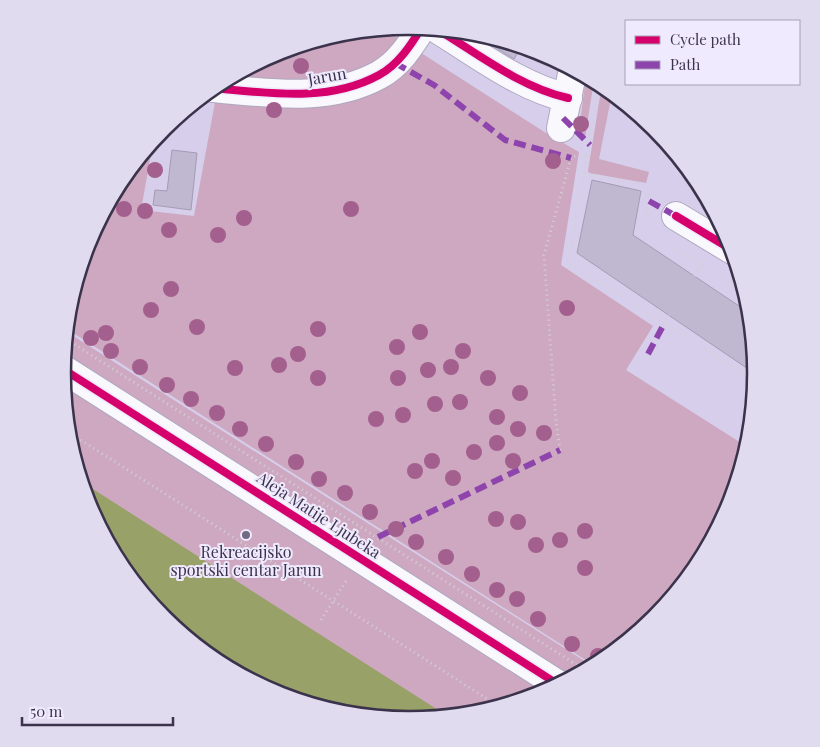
<svg xmlns="http://www.w3.org/2000/svg" width="820" height="747" font-family="'Playfair Display',serif">
	<rect width="100%" height="100%" fill="#d6ceea"/>
	<!-- green -->
	<g fill="#cda8c0">
		<polygon points="384,29 405,43 353,78 221,83 277,53 343,33"/>
		<path d="M418,51L546,133L579,152L561,265L653,326L626,370L749,448L731,507L699,567L655,619L603,662L595,666L67,329C72,277 93,226 121,182C129,168 142,155 153,143L141,210L194,216L216,97L294,100Z"/>
		<polygon points="586,76 594,80 585,138 574,126 581,115"/>
		<polygon points="602,84 612,93 599,159 649,172 646,183 589,173 588,171"/>
		<polygon points="67,332 594,667 543,694 477,714 410,721 342,714 277,694 217,662 164,619 121,566 89,506 69,441 63,373"/>
	</g>
	<!-- water -->
	<polygon fill="#98a167" points="82,482 449,717 410,721 342,714 277,694 217,662 164,619 121,566 89,506"/>
	<!-- building -->
	<g fill="#c0b8d1" stroke="#a39cb4">
		<polygon points="471,32 478,33 522,46 514,59"/>
		<polygon points="172,150 197,153 191,210 153,205 155,190 167,191"/>
		<polygon points="592,180 641,191 633,235 751,314 757,375 577,253"/>
	</g>
	<g fill="none" stroke-linecap="round" stroke-linejoin="round">
		<defs>
			<g id="minor">
				<path d="M437,29C478,54 520,87 568,98"/>
				<path d="M213,88C268,93 328,103 379,75C398,65 411,45 422,27"/>
				<polyline points="561,128 573,69"/>
				<polyline points="676,216 734,251"/>
				<polyline points="63,369 559,685"/>
			</g>
		</defs>
		<!-- minor casing -->
		<use href="#minor" stroke="#afa8c0" stroke-width="30"/>
		<!-- path -->
		<g stroke="#d3d0d9" stroke-width="3" stroke-dasharray="1 4" stroke-linecap="butt">
			<polyline points="587,157 568,262 756,382"/>
			<polyline points="584,173 651,187 644,230 747,292"/>
			<polyline points="694,276 703,265"/>
			<polyline points="664,324 669,315"/>
			<polyline points="66,339 586,671"/>
			<polyline points="68,432 500,707"/>
			<path d="M560,450L556,422L544,255L571,158C577,155 581,154 587,157L599,83"/>
			<polyline points="321,620 348,578"/>
		</g>
		<!-- minor -->
		<use href="#minor" stroke="#f9f8fc" stroke-width="28"/>
		<!-- quiet -->
		<g stroke="#8e44ad" stroke-width="6" stroke-dasharray="12 6" stroke-linecap="butt">
			<polyline points="395,63 434,85 505,140 571,158"/>
			<polyline points="563,118 590,145"/>
			<polyline points="649,201 676,216"/>
			<polyline points="648,354 664,324"/>
			<polyline points="378,537 560,450"/>
		</g>
		<defs>
			<g id="cycleway">
				<path d="M437,29C478,54 520,87 568,98"/>
				<path d="M213,88C268,93 328,103 379,75C398,65 411,45 422,27"/>
				<polyline points="676,216 734,251"/>
				<polyline points="63,369 559,685"/>
			</g>
		</defs>
		<!-- cycleway casing -->
		<use href="#cycleway" stroke="#efeafd" stroke-width="11"/>
		<!-- cycleway -->
		<use href="#cycleway" stroke="#d6006c" stroke-width="8"/>
	</g>
	<!-- trees -->
	<g fill="#a35f8d">
		<circle cx="301" cy="66" r="8"/>
		<circle cx="274" cy="110" r="8"/>
		<circle cx="581" cy="124" r="8"/>
		<circle cx="553" cy="161" r="8"/>
		<circle cx="155" cy="170" r="8"/>
		<circle cx="124" cy="209" r="8"/>
		<circle cx="351" cy="209" r="8"/>
		<circle cx="145" cy="211" r="8"/>
		<circle cx="244" cy="218" r="8"/>
		<circle cx="169" cy="230" r="8"/>
		<circle cx="218" cy="235" r="8"/>
		<circle cx="171" cy="289" r="8"/>
		<circle cx="567" cy="308" r="8"/>
		<circle cx="151" cy="310" r="8"/>
		<circle cx="197" cy="327" r="8"/>
		<circle cx="318" cy="329" r="8"/>
		<circle cx="420" cy="332" r="8"/>
		<circle cx="106" cy="333" r="8"/>
		<circle cx="91" cy="338" r="8"/>
		<circle cx="397" cy="347" r="8"/>
		<circle cx="111" cy="351" r="8"/>
		<circle cx="463" cy="351" r="8"/>
		<circle cx="298" cy="354" r="8"/>
		<circle cx="279" cy="365" r="8"/>
		<circle cx="140" cy="367" r="8"/>
		<circle cx="451" cy="367" r="8"/>
		<circle cx="235" cy="368" r="8"/>
		<circle cx="428" cy="370" r="8"/>
		<circle cx="318" cy="378" r="8"/>
		<circle cx="398" cy="378" r="8"/>
		<circle cx="488" cy="378" r="8"/>
		<circle cx="167" cy="385" r="8"/>
		<circle cx="520" cy="393" r="8"/>
		<circle cx="191" cy="399" r="8"/>
		<circle cx="460" cy="402" r="8"/>
		<circle cx="435" cy="404" r="8"/>
		<circle cx="217" cy="413" r="8"/>
		<circle cx="403" cy="415" r="8"/>
		<circle cx="497" cy="417" r="8"/>
		<circle cx="376" cy="419" r="8"/>
		<circle cx="240" cy="429" r="8"/>
		<circle cx="518" cy="429" r="8"/>
		<circle cx="544" cy="433" r="8"/>
		<circle cx="497" cy="443" r="8"/>
		<circle cx="266" cy="444" r="8"/>
		<circle cx="474" cy="452" r="8"/>
		<circle cx="432" cy="461" r="8"/>
		<circle cx="513" cy="461" r="8"/>
		<circle cx="296" cy="462" r="8"/>
		<circle cx="415" cy="471" r="8"/>
		<circle cx="453" cy="478" r="8"/>
		<circle cx="319" cy="479" r="8"/>
		<circle cx="345" cy="493" r="8"/>
		<circle cx="370" cy="512" r="8"/>
		<circle cx="496" cy="519" r="8"/>
		<circle cx="518" cy="522" r="8"/>
		<circle cx="396" cy="529" r="8"/>
		<circle cx="585" cy="531" r="8"/>
		<circle cx="560" cy="540" r="8"/>
		<circle cx="416" cy="542" r="8"/>
		<circle cx="536" cy="545" r="8"/>
		<circle cx="446" cy="557" r="8"/>
		<circle cx="585" cy="568" r="8"/>
		<circle cx="472" cy="574" r="8"/>
		<circle cx="497" cy="590" r="8"/>
		<circle cx="517" cy="599" r="8"/>
		<circle cx="538" cy="619" r="8"/>
		<circle cx="572" cy="644" r="8"/>
		<circle cx="598" cy="656" r="8"/>
	</g>
	<!-- markers -->
	<circle fill="#716983" stroke="#efeafd" stroke-width="2" cx="246" cy="535" r="5"/>
	<g text-anchor="middle" stroke-width="4" stroke-linejoin="round" paint-order="stroke">
		<!-- street labels -->
		<g font-size="16" fill="#3b334c" stroke="#efeafd">
			<text transform="translate(327 76) rotate(-10)" y="6">Jarun</text>
			<text transform="translate(319 515) rotate(33)" y="6">Aleja Matije Ljubeka</text>
		</g>
		<!-- poi labels -->
		<g font-size="16" fill="#3b334c" stroke="#efeafd">
			<text x="246" y="558">Rekreacijsko<tspan x="246" dy="18">sportski centar Jarun</tspan></text>
		</g>
	</g>
	<!-- crop -->
	<path d="M0 0H820V747H0ZM71 373a338 338 0 1 1 676 0a338 338 0 1 1-676 0Z" fill="#e1dbef" fill-rule="evenodd"/>
	<path fill="none" stroke="#3b334c" stroke-width="2.5" d="M71 373a338 338 0 1 1 676 0a338 338 0 1 1-676 0Z"/>
	<!-- legend -->
	<rect x="625" y="20" width="175" height="65" fill="#efeafd" stroke="#a7a1b6"/>
	<rect x="635" y="36" width="25" height="8" fill="#d6006c" stroke="#a7a1b6"/>
	<text x="670" y="45" font-size="15" fill="#3b334c">Cycle path</text>
	<rect x="635" y="61" width="25" height="8" fill="#8e44ad" stroke="#a7a1b6"/>
	<text x="670" y="70" font-size="15" fill="#3b334c">Path</text>
	<!-- scale -->
	<path d="M22 717v8h151v-8" fill="none" stroke="#3b334c" stroke-width="2.5"/>
	<text x="30" y="717" font-size="15" fill="#3b334c" stroke="#efeafd" stroke-width="4" paint-order="stroke">50 m</text>
</svg>
